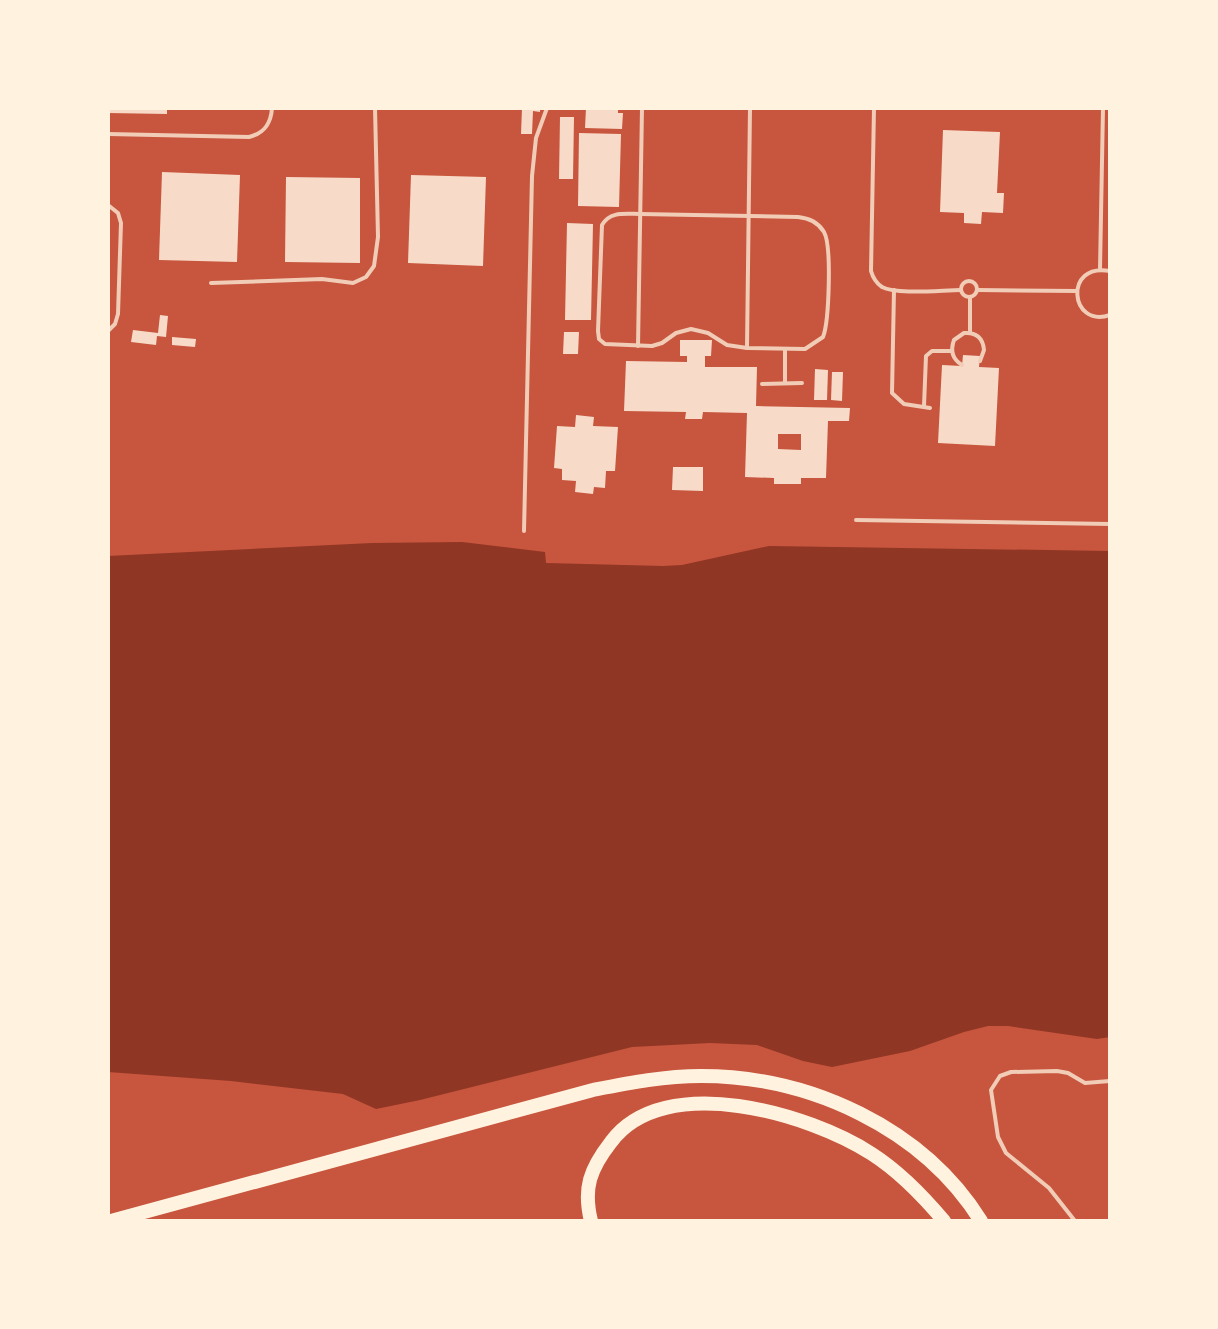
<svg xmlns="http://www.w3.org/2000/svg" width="1218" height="1329" font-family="'Sofia Sans Condensed',sans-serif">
	<rect width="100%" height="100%" fill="#c8553d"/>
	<!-- water -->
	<polygon fill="#8f3625" points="462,542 545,552 546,563 663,566 682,565 769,546 1110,551 1110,1037 1097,1039 1008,1026 988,1026 964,1032 910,1051 832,1067 803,1061 757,1045 710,1043 632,1047 420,1100 376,1109 343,1094 231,1081 108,1072 108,556 372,543"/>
	<!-- building -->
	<g fill="#f7dbc8" fill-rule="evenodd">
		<polygon points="108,108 167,108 167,114 108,113"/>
		<polygon points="522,108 540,108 540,112 533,111 532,134 521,134"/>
		<polygon points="586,108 618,108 618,113 623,113 622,129 585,128"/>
		<polygon points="560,117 574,117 573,179 559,179"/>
		<polygon points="943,130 1000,132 997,193 1004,193 1003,213 982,212 981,224 964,223 964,213 940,212"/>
		<polygon points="579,133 621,134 619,207 578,206"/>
		<polygon points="162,172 240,175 237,262 159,260"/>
		<polygon points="411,175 486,177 483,266 408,263"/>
		<polygon points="286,177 360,178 360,263 285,262"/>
		<polygon points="567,223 593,224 591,320 565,320"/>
		<polygon points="160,315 168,316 166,337 157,336 156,345 131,342 133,330 158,333"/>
		<polygon points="564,332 579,332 578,354 563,354"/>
		<polygon points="172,337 196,339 195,347 172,345"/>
		<path d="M680,340H712L711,356H705V367H757L756,406L850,408L849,421H828L826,478H801V484H774V478L745,477L747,413L703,412L702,419H685L686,412L624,411L626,361L687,362V356H680ZM778,434H801V450L778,449Z"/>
		<polygon points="963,355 980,356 979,367 999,368 995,446 938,443 942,365 962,366"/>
		<polygon points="815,369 828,370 827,400 814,400"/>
		<polygon points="832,372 843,372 842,401 831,400"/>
		<polygon points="576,415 594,417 593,426 618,427 615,471 606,471 605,488 594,487 593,494 575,492 576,481 562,480 562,469 554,468 557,426 575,427"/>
		<polygon points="673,467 703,467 703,491 672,490"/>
	</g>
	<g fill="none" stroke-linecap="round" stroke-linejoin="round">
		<!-- service -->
		<g stroke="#f1ccb7" stroke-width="4">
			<path d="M874,108L871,271C873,278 876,283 882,287C897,295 942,290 961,290"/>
			<path d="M108,134L249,137C265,133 271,123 272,108"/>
			<polyline points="108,205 118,213 121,223 118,314 115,324 108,331"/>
			<path d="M640,214L798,217C809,218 818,222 824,232C832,246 829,322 823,337L805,349L747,348L727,345L708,333L691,329L676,333L662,343L652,346L605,344L599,339L598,331L602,225C610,211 625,214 640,214Z"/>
			<polyline points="1100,269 1103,108"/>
			<path d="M1110,271C1063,262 1070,329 1110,315"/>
			<circle cx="969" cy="289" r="8"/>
			<polyline points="211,283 322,279 353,283 366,277 374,266 378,237 375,108"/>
			<polyline points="894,290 892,393 904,404 930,408"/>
			<polyline points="977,290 1077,291"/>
			<polyline points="970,298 970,333"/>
			<polyline points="638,346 642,108"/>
			<polyline points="747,348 750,108"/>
			<path d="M962,365C952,359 950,351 954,340L964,333C976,332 983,338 984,350L980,361"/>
			<polyline points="785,383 785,349"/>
			<polyline points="762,384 802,383"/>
			<polyline points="924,406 926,356 932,351 951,351"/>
			<polyline points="856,520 1110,524"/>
			<polyline points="524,531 532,176 536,138 547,108"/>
			<polyline points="1075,1221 1049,1188 1006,1153 998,1137 991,1090 1000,1076 1011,1072 1057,1071 1068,1073 1085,1083 1110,1081"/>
		</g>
		<!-- trunk -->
		<g stroke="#fff3e0" stroke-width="14">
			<path d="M111,1221L593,1090C629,1083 664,1076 701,1076C810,1076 923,1128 981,1221"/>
			<path d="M591,1221C583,1188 590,1169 611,1142C664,1070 811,1114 872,1154C900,1172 923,1196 944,1221"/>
		</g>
	</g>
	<!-- border -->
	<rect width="1218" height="1329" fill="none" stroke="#fff3e0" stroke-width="220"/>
</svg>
